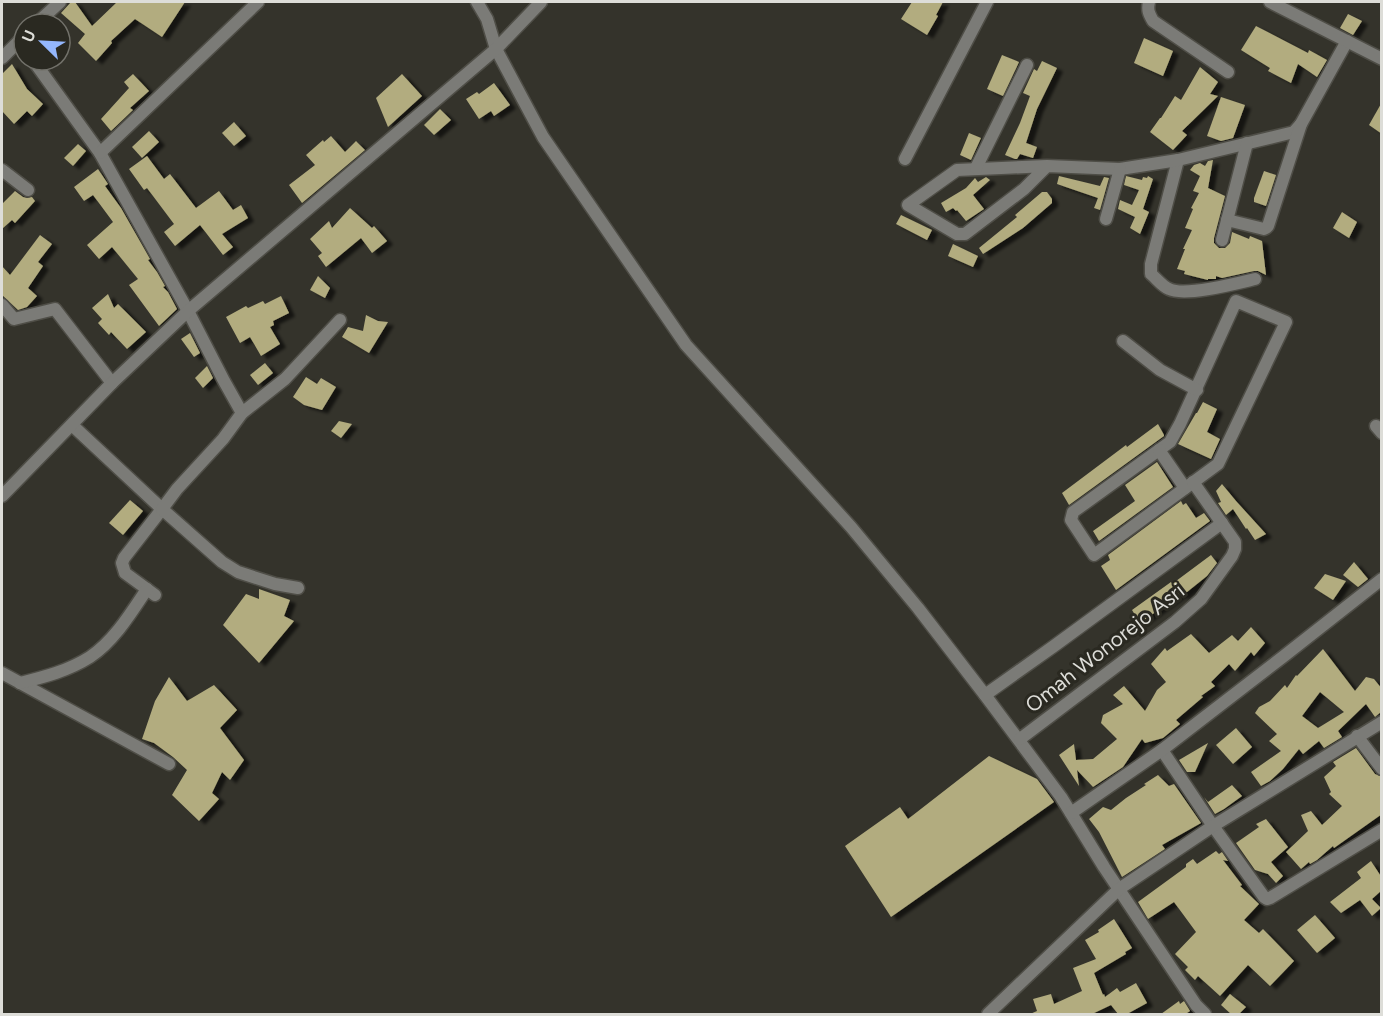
<svg xmlns="http://www.w3.org/2000/svg" width="1383" height="1016" font-family="Figtree,sans-serif">
	<defs>
		<filter id="shadow"><feDropShadow dx="6" dy="3.5" stdDeviation="1.5" flood-color="#0009"/></filter>
	</defs>
	<rect width="100%" height="100%" fill="#34332b"/>
	<!-- building -->
	<g fill="#b2ac7f" fill-rule="evenodd" filter="url(#shadow)">
		<polygon points="71,2 75,2 92,26 117,2 185,2 162,37 135,19 111,41 112,43 96,61 78,43 85,34 61,13"/>
		<polygon points="912,2 943,2 936,15 938,16 927,35 901,19"/>
		<polygon points="1348,14 1362,21 1353,35 1340,28"/>
		<polygon points="1256,26 1308,53 1309,50 1327,60 1317,77 1298,64 1291,83 1268,71 1270,68 1241,50"/>
		<polygon points="1144,38 1173,51 1163,76 1134,63"/>
		<polygon points="1002,55 1019,62 1003,96 987,89"/>
		<polygon points="1042,61 1057,68 1037,109 1026,143 1037,147 1033,158 1020,154 1017,159 1015,159 1005,155 1020,123 1030,96 1023,93 1034,69 1037,71"/>
		<polygon points="12,64 27,89 43,104 32,116 27,111 14,124 2,111 2,74"/>
		<polygon points="1200,67 1218,82 1210,94 1218,96 1182,131 1187,135 1173,150 1150,132 1160,118 1161,118 1175,96 1181,100"/>
		<polygon points="133,74 149,91 130,108 133,110 111,131 101,119 129,88 124,82"/>
		<polygon points="402,74 422,96 388,127 376,98"/>
		<polygon points="494,83 510,105 494,116 491,111 479,119 466,99 477,92 479,94"/>
		<polygon points="1221,97 1245,105 1233,138 1221,141 1207,136"/>
		<polygon points="1382,102 1382,134 1369,125"/>
		<polygon points="440,109 451,120 434,135 424,125"/>
		<polygon points="234,122 246,136 234,146 222,133"/>
		<polygon points="149,131 159,142 142,158 132,147"/>
		<polygon points="969,133 981,138 971,160 960,155"/>
		<polygon points="331,136 345,152 356,141 365,150 302,203 289,185 315,165 306,155 323,140 324,142"/>
		<polygon points="78,144 86,151 73,166 64,158"/>
		<polygon points="147,156 164,179 170,174 196,208 219,191 233,210 241,205 248,218 222,234 233,247 223,255 200,225 175,246 164,232 174,224 147,188 144,190 129,169"/>
		<polygon points="1213,160 1208,188 1225,196 1214,238 1214,243 1219,248 1225,248 1230,243 1232,232 1249,239 1250,236 1262,241 1266,275 1258,271 1254,271 1222,278 1216,276 1216,279 1208,279 1208,280 1184,274 1185,271 1177,269 1185,249 1183,249 1192,230 1185,228 1193,209 1191,208 1199,193 1193,191 1200,176 1190,170 1194,165 1200,163 1205,166 1208,161"/>
		<polygon points="98,169 108,184 105,186 121,208 150,259 148,260 157,272 165,286 163,287 168,292 177,309 159,326 129,285 138,279 112,247 99,259 87,245 113,222 93,195 84,201 74,187"/>
		<polygon points="1264,171 1276,175 1266,206 1254,202 1254,198"/>
		<polygon points="1059,176 1100,186 1104,177 1109,178 1100,210 1094,208 1098,198 1057,184"/>
		<polygon points="1126,176 1142,180 1143,177 1147,178 1148,176 1153,179 1143,209 1149,212 1140,234 1130,228 1135,217 1118,209 1120,200 1132,205 1139,190 1124,185"/>
		<polygon points="986,177 990,180 973,195 984,209 966,221 957,210 956,211 953,208 946,212 941,203 966,188 975,178 978,182"/>
		<polygon points="15,191 23,197 27,198 32,197 35,201 15,223 12,220 2,229 2,204"/>
		<polygon points="1042,192 1047,192 1052,199 1052,203 1023,228 983,254 979,248 1017,217 1015,215"/>
		<polygon points="350,208 372,228 374,226 387,241 372,253 361,238 326,267 318,256 322,253 310,239 329,221 332,228"/>
		<polygon points="1342,212 1357,222 1349,238 1333,228"/>
		<polygon points="901,215 932,230 927,240 896,224"/>
		<polygon points="40,235 52,244 38,262 43,266 28,288 37,296 27,307 18,310 2,295 2,266 10,275"/>
		<polygon points="953,244 978,256 973,267 948,256"/>
		<polygon points="318,276 330,288 325,298 310,290"/>
		<polygon points="108,294 114,308 118,304 146,332 127,349 111,332 109,335 98,323 102,319 92,308"/>
		<polygon points="281,296 289,313 273,321 274,325 270,327 280,344 261,356 250,337 240,343 226,317 246,306 248,308 263,301 265,304"/>
		<polygon points="366,315 378,321 388,322 369,353 342,337 348,327 363,331"/>
		<polygon points="190,333 200,353 194,357 181,339"/>
		<polygon points="265,363 273,373 258,385 250,375"/>
		<polygon points="207,366 213,378 203,388 195,378"/>
		<polygon points="306,377 317,384 321,378 336,387 322,410 304,405 293,397"/>
		<polygon points="1203,402 1217,409 1207,432 1220,439 1211,459 1178,444 1196,413 1197,413"/>
		<polygon points="339,421 352,424 341,438 331,431"/>
		<polygon points="1158,424 1164,435 1164,436 1069,505 1062,493 1126,445 1127,447"/>
		<polygon points="1157,462 1173,487 1099,541 1093,531 1135,501 1125,485"/>
		<polygon points="1222,484 1236,501 1266,534 1255,540 1247,528 1246,529 1233,509 1226,515 1218,503 1221,502 1216,491"/>
		<polygon points="130,500 143,511 123,535 109,523"/>
		<polygon points="1181,501 1183,505 1186,503 1196,518 1204,513 1210,521 1116,590 1101,566 1110,560 1108,555"/>
		<polygon points="1211,555 1217,563 1207,576 1182,596 1181,594 1140,623 1132,610 1171,582 1172,584"/>
		<polygon points="1354,562 1368,579 1358,587 1343,575"/>
		<polygon points="1325,574 1346,581 1333,600 1314,588"/>
		<polygon points="259,589 290,600 284,616 294,621 259,663 223,625 246,594 259,599"/>
		<polygon points="1251,627 1265,643 1254,656 1251,652 1235,671 1229,664 1211,682 1215,686 1201,696 1203,697 1176,720 1180,724 1163,738 1145,743 1142,739 1123,767 1093,787 1077,770 1079,786 1059,755 1074,744 1076,760 1093,759 1117,739 1101,723 1103,715 1123,704 1113,695 1124,686 1145,711 1157,690 1166,682 1151,664 1165,648 1167,651 1191,634 1209,653 1232,635 1238,641"/>
		<path d="M1323,649L1355,691L1366,677L1374,679L1382,689V711L1375,717L1366,704L1338,731L1342,737L1324,748L1319,741L1303,754L1299,749L1283,769L1270,781L1261,786L1251,772L1281,751L1269,741L1277,734L1255,713L1259,707L1270,701L1285,685L1287,688L1296,675L1297,676ZM1320,692L1344,712L1318,728L1302,716Z"/>
		<polygon points="169,677 187,701 214,685 237,710 220,728 244,760 230,780 222,772 212,793 219,799 199,821 172,795 187,770 173,757 154,743 142,739 155,701"/>
		<polygon points="1236,728 1252,747 1233,764 1216,745"/>
		<polygon points="1208,743 1195,772 1187,772 1179,760"/>
		<polygon points="1356,748 1375,774 1382,777 1382,814 1334,848 1333,846 1317,860 1310,864 1309,862 1301,869 1286,852 1308,831 1301,815 1311,811 1322,825 1342,806 1329,794 1331,792 1324,777 1336,766 1333,762"/>
		<polygon points="989,756 1037,779 1054,802 891,917 845,846 900,807 908,819"/>
		<polygon points="1158,775 1169,786 1174,784 1201,823 1162,845 1165,849 1122,877 1099,832 1089,819 1103,807 1111,810 1126,798 1146,785 1144,784"/>
		<polygon points="1232,785 1242,796 1224,809 1215,814 1204,797 1208,802"/>
		<polygon points="1266,819 1288,847 1271,862 1283,876 1276,883 1268,874 1255,870 1236,843 1259,827 1256,824"/>
		<polygon points="1216,851 1219,854 1222,852 1228,861 1223,860 1242,885 1240,886 1259,904 1244,920 1259,933 1263,929 1294,961 1270,986 1248,965 1220,996 1198,976 1195,980 1185,970 1188,967 1175,954 1196,932 1174,902 1148,919 1138,902 1186,867 1186,864 1193,859 1197,864"/>
		<polygon points="1371,861 1382,878 1382,890 1372,899 1381,908 1372,916 1360,900 1341,913 1330,902 1361,878 1357,872"/>
		<polygon points="1315,915 1335,938 1317,953 1297,930"/>
		<polygon points="1114,919 1132,948 1125,952 1126,954 1094,973 1103,995 1104,994 1105,997 1117,988 1120,992 1136,983 1147,1003 1127,1014 1118,1014 1111,1005 1092,1014 1030,1014 1037,1011 1033,999 1051,994 1054,1004 1082,991 1073,968 1096,959 1085,940 1099,932 1098,930"/>
		<polygon points="1230,994 1246,1007 1239,1014 1231,1014 1221,1005"/>
		<polygon points="1179,1001 1180,1004 1184,1001 1190,1011 1187,1013 1188,1014 1161,1014"/>
	</g>
	<g fill="none" stroke-linecap="round" stroke-linejoin="round">
		<defs>
			<g id="minor">
				<polyline points="477,2 487,19 496,49 543,137 686,345 851,527 918,608 985,695 1061,797 1104,867 1196,1005 1205,1014"/>
				<path d="M1149,2C1147,10 1149,14 1153,21L1228,72"/>
				<polyline points="33,60 100,153 188,311 224,381 242,413"/>
				<polyline points="100,153 258,2"/>
				<polyline points="905,159 987,2"/>
				<path d="M1178,160L1151,264V274C1157,279 1162,286 1169,289C1185,297 1238,283 1255,279"/>
				<polyline points="1047,166 1024,189 965,234 957,234 908,205 957,170 1047,166 1120,169 1178,160 1290,133 1294,132 1301,124"/>
				<polyline points="976,168 1027,65"/>
				<polyline points="2,170 28,190"/>
				<polyline points="1106,219 1120,169"/>
				<polyline points="1227,220 1264,229 1266,228 1268,226 1301,124 1347,41"/>
				<polyline points="1222,240 1247,143"/>
				<polygon points="1236,301 1286,322 1218,464 1094,555 1071,520 1073,512 1170,442 1180,424"/>
				<polyline points="2,305 14,319 55,309 112,383"/>
				<polyline points="1123,341 1160,370 1197,390"/>
				<polyline points="72,425 162,509 124,558 122,563 125,573 155,595"/>
				<polyline points="1376,426 1382,433"/>
				<polyline points="1159,450 1185,488"/>
				<polyline points="2,496 112,383 188,311 496,49 541,2"/>
				<polyline points="298,588 275,584 238,572 222,562 162,509 177,489 223,439 242,413 285,379 340,320"/>
				<polyline points="2,673 169,764"/>
				<path d="M20,683C44,677 68,671 90,657C114,641 131,613 147,589"/>
				<polyline points="985,695 1054,646 1222,523"/>
				<polyline points="1357,736 1382,769"/>
				<polyline points="1020,739 1175,622 1201,599 1232,556 1235,549 1235,542 1193,482"/>
				<polyline points="1162,750 1213,826 1264,897 1267,899 1270,898 1382,830"/>
				<polyline points="1071,813 1162,750 1284,656 1382,579"/>
				<polyline points="988,1014 1119,889 1213,826 1382,722"/>
			</g>
			<g id="tertiary">
				<polyline points="1270,2 1382,59"/>
				<polyline points="36,24 60,2"/>
				<polyline points="2,58 24,36"/>
			</g>
		</defs>
		<!-- minor casing -->
		<use href="#minor" stroke="#4f4e47" stroke-width="15"/>
		<!-- tertiary casing -->
		<use href="#tertiary" stroke="#4f4e47" stroke-width="15"/>
		<!-- minor -->
		<use href="#minor" stroke="#7b7b77" stroke-width="12"/>
		<!-- tertiary -->
		<use href="#tertiary" stroke="#7b7b77" stroke-width="12"/>
	</g>
	<g text-anchor="middle" stroke-width="6" stroke-linejoin="round" paint-order="stroke">
		<!-- street labels -->
		<g font-size="21" fill="#ddddd8" stroke="#2a2921">
			<text transform="translate(1105 648) rotate(-38)" y="7">Omah Wonorejo Asri</text>
		</g>
	</g>
	<!-- border -->
	<rect width="1383" height="1016" fill="none" stroke="#ddddd8" stroke-width="6"/>
	<!-- north arrow -->
	<g transform="translate(42 42) rotate(294)"><circle r="28" fill="#2a2921" stroke="#72716a" stroke-width="1.5"/>
	<path d="M0-4.5L10 22L0 15L-10 22Z" fill="#94b7fd"/>
	<text y="-9" font-size="16" font-weight="bold" text-anchor="middle" fill="#ddddd8">U</text>
	</g>
</svg>
